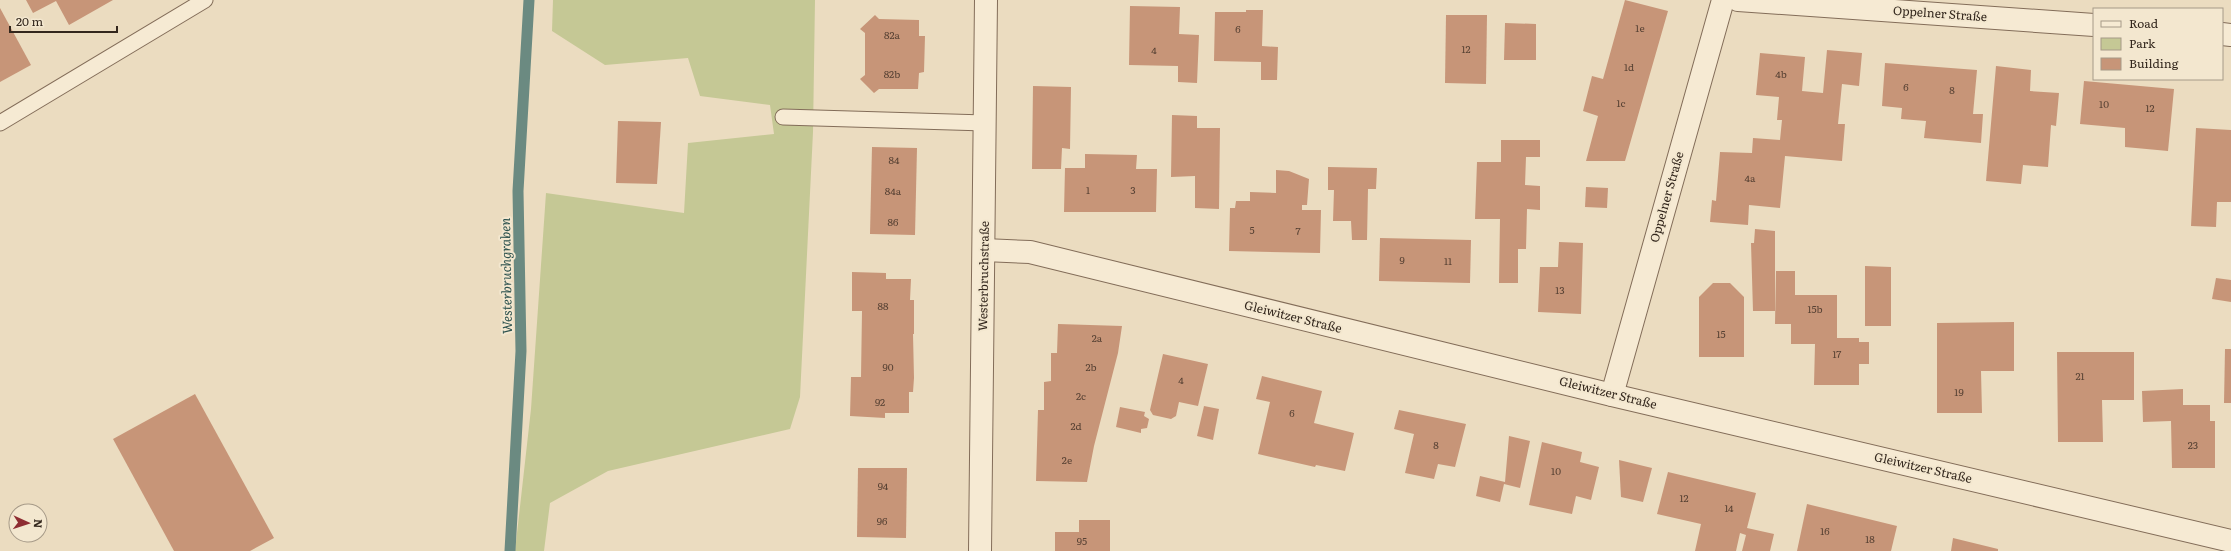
<svg xmlns="http://www.w3.org/2000/svg" width="2231" height="551" font-family="Literata,serif">
	<rect width="100%" height="100%" fill="#ebdcc0"/>
	<!-- green -->
	<polygon fill="#c5c895" points="553,0 815,0 813,132 800,397 790,429 608,471 550,503 544,551 515,551 531,409 546,193 684,213 688,143 774,134 770,105 700,96 688,58 605,65 552,31"/>
	<g fill="none" stroke-linecap="round" stroke-linejoin="round">
		<!-- stream -->
		<polyline stroke="#6b8a81" stroke-width="11" points="510,551 521,351 518,191 529,0"/>
	</g>
	<!-- building -->
	<g fill="#c79578">
		<polygon points="26,0 113,0 69,25 56,1 33,13"/>
		<polygon points="1625,0 1668,11 1625,161 1586,161 1598,116 1583,111 1592,76 1603,79"/>
		<polygon points="1130,6 1180,7 1179,34 1199,35 1197,83 1178,82 1178,66 1129,65"/>
		<polygon points="0,8 31,65 0,82"/>
		<polygon points="1246,10 1263,10 1262,46 1278,47 1277,80 1261,80 1261,62 1214,61 1215,12 1246,12"/>
		<polygon points="875,15 879,19 919,20 919,36 925,36 924,72 919,73 918,89 879,89 874,93 860,79 865,75 865,33 860,29"/>
		<polygon points="1446,15 1487,15 1486,84 1445,83"/>
		<polygon points="1505,23 1536,24 1536,60 1504,60"/>
		<polygon points="1827,50 1862,53 1859,86 1842,84 1838,124 1845,124 1842,161 1785,156 1780,208 1749,205 1748,225 1710,222 1712,200 1716,201 1720,152 1752,153 1753,138 1780,140 1782,120 1777,120 1779,97 1756,95 1760,53 1805,57 1802,91 1823,93"/>
		<polygon points="1885,63 1977,70 1973,114 1983,114 1981,143 1924,138 1926,121 1901,119 1902,108 1882,106"/>
		<polygon points="1996,66 2031,70 2030,91 2059,93 2056,126 2051,125 2048,167 2023,165 2021,184 1986,181"/>
		<polygon points="2084,81 2174,89 2168,151 2125,147 2125,128 2080,124"/>
		<polygon points="1033,86 1071,87 1070,149 1062,148 1061,169 1032,169"/>
		<polygon points="1172,115 1197,116 1197,128 1220,128 1219,209 1195,208 1195,176 1171,177"/>
		<polygon points="618,121 661,122 657,184 616,183"/>
		<polygon points="2196,128 2231,130 2231,202 2217,202 2216,227 2191,226"/>
		<polygon points="1501,140 1540,140 1540,157 1526,157 1525,185 1540,186 1540,210 1527,209 1526,249 1518,249 1518,283 1499,283 1500,219 1475,219 1477,162 1501,162"/>
		<polygon points="872,147 917,148 915,235 870,234"/>
		<polygon points="1085,154 1137,155 1136,169 1157,169 1156,212 1064,212 1065,168 1085,168"/>
		<polygon points="1328,167 1377,168 1376,189 1368,189 1367,240 1352,240 1351,221 1333,221 1334,190 1328,190"/>
		<polygon points="1276,170 1289,171 1309,179 1307,205 1302,205 1302,210 1321,210 1320,253 1229,251 1230,208 1235,208 1236,201 1250,201 1250,192 1276,193"/>
		<polygon points="1586,187 1608,188 1607,208 1585,207"/>
		<polygon points="1755,229 1775,231 1775,311 1753,311 1751,243 1754,243"/>
		<polygon points="1380,238 1471,240 1470,283 1379,281"/>
		<polygon points="1559,242 1583,243 1581,314 1538,312 1540,267 1558,267"/>
		<polygon points="1865,266 1891,267 1891,326 1865,326"/>
		<polygon points="1776,271 1795,271 1795,295 1837,295 1837,338 1859,338 1859,342 1869,342 1869,364 1859,364 1859,385 1814,385 1815,344 1791,344 1791,324 1775,324"/>
		<polygon points="852,272 886,273 886,279 911,279 910,300 914,300 914,334 913,334 914,378 913,392 909,392 909,413 885,413 885,418 850,416 851,377 861,377 862,311 852,311"/>
		<polygon points="2216,278 2231,280 2231,302 2212,299"/>
		<polygon points="1713,283 1730,283 1744,297 1744,357 1699,357 1699,297"/>
		<polygon points="2014,322 2014,371 1981,371 1982,413 1937,413 1937,323"/>
		<polygon points="1058,324 1122,326 1118,353 1094,446 1087,482 1036,481 1038,410 1044,410 1044,382 1051,381 1051,353 1057,353"/>
		<polygon points="2225,349 2231,349 2231,403 2224,403"/>
		<polygon points="2057,352 2134,352 2134,400 2102,400 2103,442 2058,442"/>
		<polygon points="1163,354 1208,364 1198,406 1179,402 1176,416 1171,419 1153,415 1150,410"/>
		<polygon points="1262,376 1322,391 1314,423 1354,433 1345,471 1316,465 1315,467 1258,454 1270,402 1256,399"/>
		<polygon points="2183,389 2183,405 2210,405 2210,421 2215,421 2215,468 2172,468 2171,421 2143,422 2142,391"/>
		<polygon points="195,394 274,538 250,551 174,551 113,439"/>
		<polygon points="1204,406 1219,409 1213,440 1197,436"/>
		<polygon points="1120,407 1145,412 1144,416 1149,419 1147,428 1141,429 1141,433 1116,427"/>
		<polygon points="1399,410 1466,424 1455,467 1438,464 1434,479 1405,473 1414,434 1394,429"/>
		<polygon points="1509,436 1530,441 1520,488 1504,484 1500,502 1476,496 1480,476 1505,482"/>
		<polygon points="1542,442 1582,452 1580,462 1599,467 1591,500 1576,496 1572,514 1529,505"/>
		<polygon points="1619,460 1652,468 1643,502 1621,497"/>
		<polygon points="858,468 907,468 906,538 857,537"/>
		<polygon points="1668,472 1756,493 1747,528 1774,534 1770,551 1742,551 1746,535 1740,533 1736,551 1695,551 1701,524 1657,514"/>
		<polygon points="1807,504 1897,526 1891,551 1797,551"/>
		<polygon points="1079,520 1110,520 1110,551 1055,551 1055,532 1079,532"/>
		<polygon points="1953,538 1998,549 1998,551 1951,551"/>
	</g>
	<g fill="none" stroke-linecap="round" stroke-linejoin="round">
		<defs>
			<g id="lane">
				<polyline points="783,117 985,123"/>
				<polyline points="0,123 205,0"/>
			</g>
			<g id="street">
				<polyline points="1738,0 2094,25"/>
				<polyline points="2222,34 2231,35"/>
				<polyline points="984,250 1030,252 1612,395 2231,541"/>
				<polyline points="1612,395 1723,0"/>
				<polyline points="980,551 986,0"/>
			</g>
		</defs>
		<!-- lane casing -->
		<use href="#lane" stroke="#836d59" stroke-width="17"/>
		<!-- street casing -->
		<use href="#street" stroke="#836d59" stroke-width="24"/>
		<!-- lane -->
		<use href="#lane" stroke="#f6ead3" stroke-width="15"/>
		<!-- street -->
		<use href="#street" stroke="#f6ead3" stroke-width="22"/>
	</g>
	<g text-anchor="middle" stroke-width="4" stroke-linejoin="round" paint-order="stroke">
		<!-- number labels -->
		<g font-size="10" fill="#584234">
			<text x="1640" y="32">1e</text>
			<text x="1238" y="33">6</text>
			<text x="892" y="39">82a</text>
			<text x="1466" y="53">12</text>
			<text x="1154" y="54">4</text>
			<text x="1629" y="71">1d</text>
			<text x="892" y="78">82b</text>
			<text x="1781" y="78">4b</text>
			<text x="1906" y="91">6</text>
			<text x="1952" y="94">8</text>
			<text x="1621" y="107">1c</text>
			<text x="2104" y="108">10</text>
			<text x="2150" y="112">12</text>
			<text x="894" y="164">84</text>
			<text x="1750" y="182">4a</text>
			<text x="1088" y="194">1</text>
			<text x="1133" y="194">3</text>
			<text x="893" y="195">84a</text>
			<text x="893" y="226">86</text>
			<text x="1252" y="234">5</text>
			<text x="1298" y="235">7</text>
			<text x="1402" y="264">9</text>
			<text x="1448" y="265">11</text>
			<text x="1560" y="294">13</text>
			<text x="883" y="310">88</text>
			<text x="1815" y="313">15b</text>
			<text x="1721" y="338">15</text>
			<text x="1097" y="342">2a</text>
			<text x="1837" y="358">17</text>
			<text x="888" y="371">90</text>
			<text x="1091" y="371">2b</text>
			<text x="2080" y="380">21</text>
			<text x="1181" y="384">4</text>
			<text x="1959" y="396">19</text>
			<text x="1081" y="400">2c</text>
			<text x="880" y="406">92</text>
			<text x="1292" y="417">6</text>
			<text x="1076" y="430">2d</text>
			<text x="1436" y="449">8</text>
			<text x="2193" y="449">23</text>
			<text x="1067" y="464">2e</text>
			<text x="1556" y="475">10</text>
			<text x="883" y="490">94</text>
			<text x="1684" y="502">12</text>
			<text x="1729" y="512">14</text>
			<text x="882" y="525">96</text>
			<text x="1825" y="535">16</text>
			<text x="1870" y="543">18</text>
			<text x="1082" y="545">95</text>
		</g>
		<!-- street labels -->
		<g font-size="12" fill="#33271d" stroke="#f3e7cf">
			<text transform="translate(1940 14) rotate(4)" y="4">Oppelner Straße</text>
			<text transform="translate(1667 197) rotate(-74)" y="4">Oppelner Straße</text>
			<text transform="translate(984 276) rotate(-89)" y="4">Westerbruchstraße</text>
			<text transform="translate(1293 317) rotate(14)" y="4">Gleiwitzer Straße</text>
			<text transform="translate(1608 393) rotate(14)" y="4">Gleiwitzer Straße</text>
			<text transform="translate(1923 468) rotate(13)" y="4">Gleiwitzer Straße</text>
		</g>
		<!-- water labels -->
		<g font-size="13" font-style="italic" fill="#2d524e" stroke="#f3e7cf">
			<text transform="translate(506 276) rotate(-91)" y="5">Westerbruchgraben</text>
		</g>
	</g>
	<!-- legend -->
	<rect x="2093" y="8" width="130" height="72" fill="#f3e7cf" stroke="#a69a88"/>
	<rect x="2101" y="21" width="20" height="6" fill="#f6ead3" stroke="#a69a88"/>
	<text x="2129" y="28" font-size="12" fill="#33271d">Road</text>
	<rect x="2101" y="38" width="20" height="12" fill="#c5c895" stroke="#a69a88"/>
	<text x="2129" y="48" font-size="12" fill="#33271d">Park</text>
	<rect x="2101" y="58" width="20" height="12" fill="#c79578" stroke="#a69a88"/>
	<text x="2129" y="68" font-size="12" fill="#33271d">Building</text>
	<!-- north arrow -->
	<g transform="translate(28 523) rotate(93)"><circle r="19" fill="#f3e7cf" stroke="#a69a88"/>
	<path d="M0-3L7 15L0 10L-7 15Z" fill="#8e2d32"/>
	<text y="-6" font-size="11" font-weight="bold" text-anchor="middle" fill="#33271d">N</text>
	</g>
	<!-- scale -->
	<path d="M10 26v6h107v-6" fill="none" stroke="#33271d" stroke-width="2"/>
	<text x="16" y="26" font-size="12" fill="#33271d" stroke="#f3e7cf" stroke-width="3" paint-order="stroke">20 m</text>
</svg>
